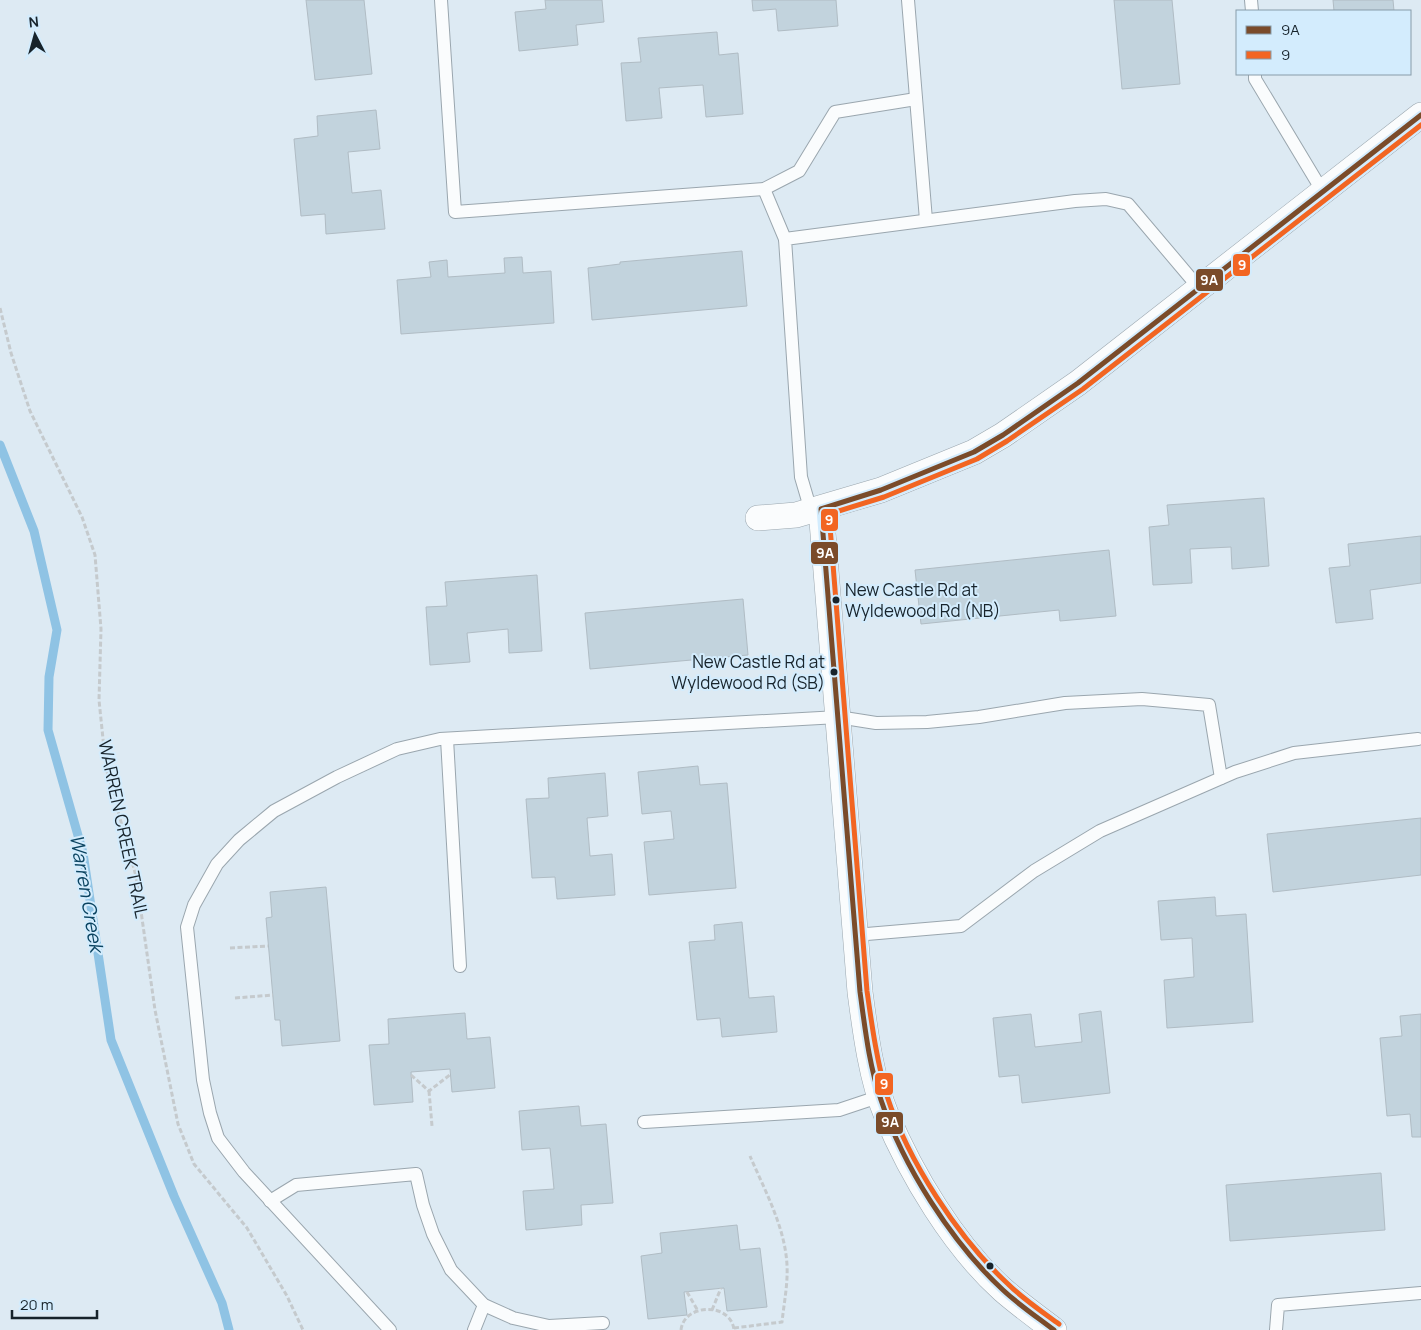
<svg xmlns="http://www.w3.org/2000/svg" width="1421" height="1330" font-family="Manrope,sans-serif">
	<rect width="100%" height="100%" fill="#ddeaf3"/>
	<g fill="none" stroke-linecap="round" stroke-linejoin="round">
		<!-- stream -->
		<polyline stroke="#8fc3e4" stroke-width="9" points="0,445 34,531 57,630 49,677 48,730 83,853 111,1040 174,1196 222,1303 229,1330"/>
	</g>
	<!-- building -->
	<g fill="#c2d3dd" stroke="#b0bcc4">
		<polygon points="306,0 364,0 372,74 315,80"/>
		<polygon points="545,0 602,0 604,22 576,25 578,45 519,51 515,12 546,9"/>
		<polygon points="752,0 836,0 838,26 778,31 776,9 753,11"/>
		<polygon points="1114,0 1172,0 1180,84 1122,89"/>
		<polygon points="1333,0 1393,0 1394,11 1334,11"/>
		<polygon points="717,32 719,55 738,53 743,114 706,117 703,85 659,88 662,118 626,121 621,63 641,62 638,38"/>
		<polygon points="376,110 380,149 348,152 352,193 381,190 385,229 326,234 325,214 301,216 294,139 318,136 317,116"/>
		<polygon points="742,251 747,306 592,320 588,268 620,264 620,262"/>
		<polygon points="522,257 523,273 551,271 554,323 401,334 397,280 431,277 429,262 447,260 448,277 505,273 504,258"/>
		<polygon points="1264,498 1269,566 1232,569 1231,547 1190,549 1192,583 1153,585 1149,527 1169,525 1167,505"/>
		<polygon points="1421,536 1421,583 1370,590 1373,619 1336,623 1329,568 1350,566 1348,544"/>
		<polygon points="1109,550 1116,616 1060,621 1059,610 921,624 915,570"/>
		<polygon points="537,575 542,651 509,653 508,629 467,633 470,662 430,665 426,607 447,606 445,582"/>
		<polygon points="743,599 748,655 590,669 585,613"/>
		<polygon points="698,766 700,785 727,783 736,888 649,895 644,842 674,839 671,811 642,814 638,772"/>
		<polygon points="605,773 608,816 587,818 590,856 612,854 615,895 557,899 555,877 532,878 526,799 549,798 548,778"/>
		<polygon points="1421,818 1421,875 1273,892 1267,834"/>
		<polygon points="326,887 340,1041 282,1046 280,1020 275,1020 266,918 272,917 270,892"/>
		<polygon points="1215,897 1216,916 1246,914 1253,1022 1167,1028 1164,980 1194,977 1192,938 1161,940 1158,901"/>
		<polygon points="742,922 749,998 774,996 777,1032 722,1037 720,1018 697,1020 689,942 715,940 714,925"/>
		<polygon points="1101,1011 1110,1093 1022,1103 1019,1075 999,1077 993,1018 1031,1014 1035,1047 1082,1042 1079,1014"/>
		<polygon points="465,1013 467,1039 490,1037 495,1088 452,1092 450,1069 411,1072 413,1102 374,1105 369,1045 389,1044 388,1019"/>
		<polygon points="1421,1014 1421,1137 1412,1137 1410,1114 1387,1116 1380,1038 1402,1036 1400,1016"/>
		<polygon points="579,1106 581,1126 606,1124 613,1203 581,1205 582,1225 526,1230 523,1191 554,1189 550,1148 522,1150 519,1111"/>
		<polygon points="1381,1173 1385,1230 1230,1241 1226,1185"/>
		<polygon points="737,1225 740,1250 760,1248 767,1307 727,1311 724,1288 684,1292 687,1315 648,1319 641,1256 662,1253 660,1233"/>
	</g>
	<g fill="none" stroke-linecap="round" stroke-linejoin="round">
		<defs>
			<g id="service">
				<polyline points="441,0 455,212 764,189 799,171 835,112 916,99"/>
				<polyline points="908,0 926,220"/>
				<polyline points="1251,0 1252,11"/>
				<polyline points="1255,74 1255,79 1323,192"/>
				<polyline points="764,189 785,239"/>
				<polyline points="811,511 801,477 785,239 1075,201 1106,199 1128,204 1199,288"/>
				<polyline points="447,739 460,966"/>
				<polyline points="855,935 961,926 1034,871 1100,831 1235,772 1294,753 1418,739"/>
				<polyline points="644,1122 839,1110 881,1096"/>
				<polyline points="270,1201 296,1185 416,1174 423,1205 433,1234 451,1270 484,1305 513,1318 549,1326 603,1323"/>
				<polyline points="390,1330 244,1172 218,1138 210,1113 203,1080 187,927 194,905 217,864 239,840 274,811 337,777 397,749 440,739 838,717 876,723 927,722 979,717 1065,703 1142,699 1209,705 1221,778"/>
				<polyline points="474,1330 484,1305"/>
				<polyline points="1276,1330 1278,1305 1421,1293"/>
			</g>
			<g id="minor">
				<path d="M821,509L860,992C865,1030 871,1078 886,1114C911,1174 954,1246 1003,1290C1019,1304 1037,1317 1054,1330"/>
				<polyline points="758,518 796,515 881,490 974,452 1003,435 1078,383 1421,115"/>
			</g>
		</defs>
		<!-- service casing -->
		<use href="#service" stroke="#9aa6ae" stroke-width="14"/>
		<!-- minor casing -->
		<use href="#minor" stroke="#9aa6ae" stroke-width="26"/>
		<!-- path -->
		<g stroke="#c5cacd" stroke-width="3" stroke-dasharray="5 2.5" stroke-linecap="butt">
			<polyline points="0,308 11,353 30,411 82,517 95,555 101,629 99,700 106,768 136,876 155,1010 178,1124 194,1164 247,1228 287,1296 303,1330"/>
			<polyline points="230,948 268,946"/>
			<polyline points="235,998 273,995"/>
			<polyline points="411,1075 429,1091 451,1074"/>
			<polyline points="429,1091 432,1126"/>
			<polyline points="687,1292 698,1311"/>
			<polyline points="712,1310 721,1288"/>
			<path d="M734,1328L782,1322C784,1303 788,1284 787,1265C785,1227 765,1191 750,1156"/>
			<path d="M681,1330C684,1303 731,1302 734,1330"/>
		</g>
		<!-- service -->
		<use href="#service" stroke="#fafcfd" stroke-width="12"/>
		<!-- minor -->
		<use href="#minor" stroke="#fafcfd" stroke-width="25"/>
		<defs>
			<path id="bus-1" d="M1054,1330C1037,1317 1019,1305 1003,1290C952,1243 903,1166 881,1100C869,1065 865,1028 860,992L821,509L881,490L974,452L1003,435L1078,383L1421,115"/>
			<path id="bus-2" d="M1059,1324C1041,1311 1023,1299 1008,1284C958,1238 908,1161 887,1096C877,1062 872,1026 867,991L829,514L884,497L977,459L1007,441L1083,389L1421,125"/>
		</defs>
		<!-- bus-1 casing -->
		<use href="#bus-1" stroke="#d3ecfd" stroke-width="9"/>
		<!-- bus-2 casing -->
		<use href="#bus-2" stroke="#d3ecfd" stroke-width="9"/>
		<!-- bus-1 -->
		<use href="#bus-1" stroke="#7a4b2a" stroke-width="5"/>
		<!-- bus-2 -->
		<use href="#bus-2" stroke="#f26522" stroke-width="5"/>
	</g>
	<!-- markers -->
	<g fill="#17232b" stroke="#d3ecfd" stroke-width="2">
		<circle cx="836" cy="600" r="4.5"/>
		<circle cx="834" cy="672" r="4.5"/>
		<circle cx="990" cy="1266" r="4.5"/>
	</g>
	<g text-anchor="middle" stroke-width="4" stroke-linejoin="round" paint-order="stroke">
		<!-- bus labels -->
		<g font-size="17" fill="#17232b" stroke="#d3ecfd" text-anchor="start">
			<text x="845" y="596">New Castle Rd at<tspan x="845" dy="21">Wyldewood Rd (NB)</tspan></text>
			<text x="825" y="668" text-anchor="end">New Castle Rd at<tspan x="825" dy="21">Wyldewood Rd (SB)</tspan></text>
		</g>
		<!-- street labels -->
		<g font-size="18" fill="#17232b" stroke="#d3ecfd">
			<text transform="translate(123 829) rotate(78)" y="6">WARREN CREEK TRAIL</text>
		</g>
		<!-- water labels -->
		<g font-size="19" font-style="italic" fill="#0a4360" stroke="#d3ecfd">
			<text transform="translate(87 893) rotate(80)" y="7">Warren Creek</text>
		</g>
	</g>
	<g stroke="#d3ecfd" stroke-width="2">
		<rect x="1232" y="253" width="19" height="24" rx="5" fill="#f26522"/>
		<rect x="1195" y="268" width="29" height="24" rx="5" fill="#7a4b2a"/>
		<rect x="820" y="508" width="19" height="24" rx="5" fill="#f26522"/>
		<rect x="810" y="541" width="29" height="24" rx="5" fill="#7a4b2a"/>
		<rect x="874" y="1072" width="20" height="24" rx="5" fill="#f26522"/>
		<rect x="875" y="1111" width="29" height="24" rx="5" fill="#7a4b2a"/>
	</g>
	<g font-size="14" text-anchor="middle" font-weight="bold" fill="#fff">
		<text x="1242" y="270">9</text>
		<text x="1209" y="285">9A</text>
		<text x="829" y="525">9</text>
		<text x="825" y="558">9A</text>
		<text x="884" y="1089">9</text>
		<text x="890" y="1127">9A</text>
	</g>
	<!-- legend -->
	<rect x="1236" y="10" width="175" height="65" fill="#d3ecfd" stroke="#889ca9"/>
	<rect x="1246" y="26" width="25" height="8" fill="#7a4b2a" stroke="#889ca9"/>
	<text x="1281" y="35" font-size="15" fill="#17232b">9A</text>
	<rect x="1246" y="51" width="25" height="8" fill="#f26522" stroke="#889ca9"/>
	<text x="1281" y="60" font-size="15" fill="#17232b">9</text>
	<!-- north arrow -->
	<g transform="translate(35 35) rotate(354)" stroke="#d3ecfd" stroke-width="4" paint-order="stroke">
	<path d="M0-4L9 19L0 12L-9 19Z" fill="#17232b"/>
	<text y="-8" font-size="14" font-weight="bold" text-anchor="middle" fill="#17232b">N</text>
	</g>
	<!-- scale -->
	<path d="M12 1310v8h85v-8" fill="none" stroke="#17232b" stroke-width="2.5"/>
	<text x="20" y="1310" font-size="15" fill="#17232b" stroke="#d3ecfd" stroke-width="4" paint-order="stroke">20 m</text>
</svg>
